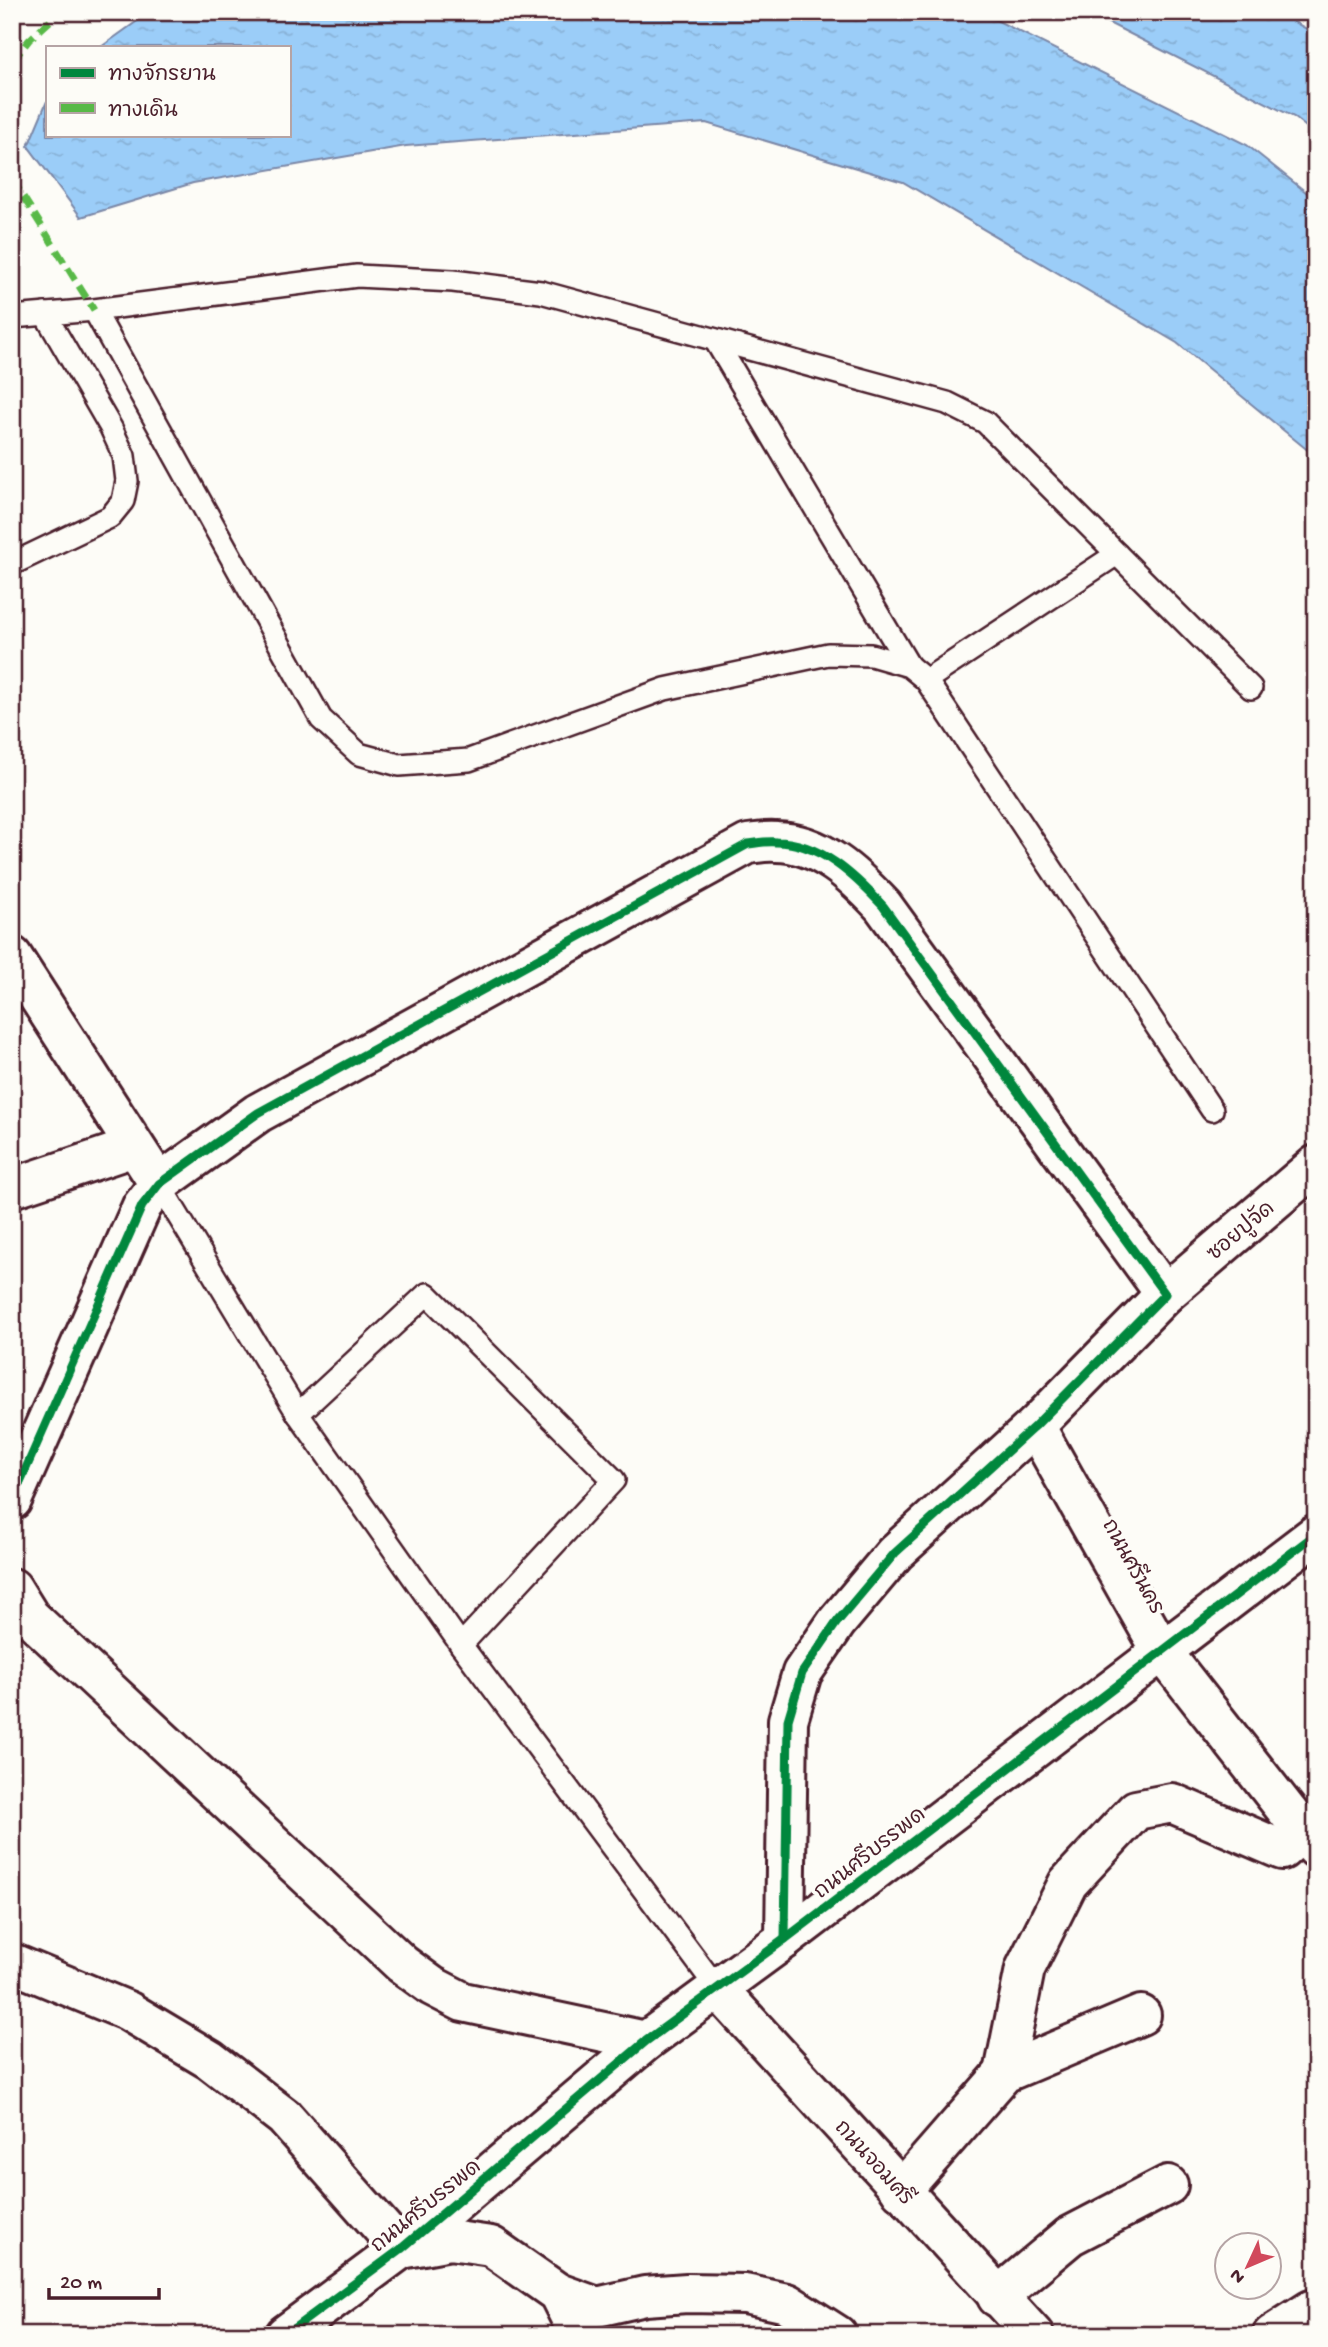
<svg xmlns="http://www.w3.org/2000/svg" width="1328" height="2347" font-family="'Gochi Hand','Playpen Sans Thai',sans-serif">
	<defs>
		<pattern id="water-ripples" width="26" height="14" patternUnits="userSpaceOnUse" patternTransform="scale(1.75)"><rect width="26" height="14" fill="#9bcdf8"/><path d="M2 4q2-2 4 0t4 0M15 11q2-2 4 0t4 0" fill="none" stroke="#87b0d5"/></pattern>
	</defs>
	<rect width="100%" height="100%" fill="#fdfcf7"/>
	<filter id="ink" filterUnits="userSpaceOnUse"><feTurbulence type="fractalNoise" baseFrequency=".0143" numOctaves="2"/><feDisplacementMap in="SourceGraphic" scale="14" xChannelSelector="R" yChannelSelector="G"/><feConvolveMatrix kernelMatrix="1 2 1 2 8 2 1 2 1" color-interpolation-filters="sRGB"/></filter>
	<g filter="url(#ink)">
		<!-- water -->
		<g fill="url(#water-ripples)" stroke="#7b87a6" stroke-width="2">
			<polygon points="150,12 963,12 990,17 1247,145 1316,200 1316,457 1177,343 903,182 706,123 406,146 193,183 81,217 28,146 47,101 47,135 289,135 289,47 101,47"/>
			<polygon points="1087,12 1276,12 1316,34 1316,135 1294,117"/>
		</g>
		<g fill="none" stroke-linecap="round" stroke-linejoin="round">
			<defs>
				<g id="service">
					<polyline points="94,310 321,719 359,754 399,765 469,760 665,689 828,654 871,655 909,666 926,680 1212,1110"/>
					<polyline points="12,317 94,310 357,276 453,281 541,292 947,403 985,422 1251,688"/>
					<polyline points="715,340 909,666"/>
					<polyline points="12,564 110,517 123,501 127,481 124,456 111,428 45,314"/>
					<polyline points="926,680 1117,554"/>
					<polyline points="159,1184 298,1414 461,1645 717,1988"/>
					<polyline points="298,1414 427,1294 614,1480 461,1645"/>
				</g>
				<g id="minor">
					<polyline points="12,956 159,1184"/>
					<polyline points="12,1188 134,1147"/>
					<polyline points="1165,1294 1316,1165"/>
					<polyline points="1035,1426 1161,1650 1316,1848"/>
					<path d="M12,1500L142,1206L159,1184L258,1113L748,844C757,843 767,841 776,842C820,842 855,876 883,906L1165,1294L1035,1426L895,1553L837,1622L802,1673L788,1720L785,1939"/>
					<polyline points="12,1588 30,1617 402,1964 432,1986 463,2002 646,2041"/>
					<polyline points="12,1963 128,2011 210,2060 284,2117 401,2249 450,2240 491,2246 558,2293 579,2335"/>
					<polyline points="717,1988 1034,2335"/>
					<polyline points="1004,2073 1025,1969 1068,1883 1136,1810 1172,1803 1282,1850 1303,1831"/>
					<polyline points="901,2191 1004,2073 1141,2015"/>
					<polyline points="558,2293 597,2307 645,2296 687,2293 745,2294 787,2303 837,2335"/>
					<polyline points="997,2297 1070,2236 1168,2185"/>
					<polyline points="285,2335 401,2249 646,2041 785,1939 1316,1534"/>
					<polyline points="1272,2335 1311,2310"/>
				</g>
			</defs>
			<!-- service casing -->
			<use href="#service" stroke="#4a1f2b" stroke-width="26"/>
			<!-- minor casing -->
			<use href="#minor" stroke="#4a1f2b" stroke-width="44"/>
			<!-- service -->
			<use href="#service" stroke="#fdfcf7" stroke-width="21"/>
			<!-- minor -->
			<use href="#minor" stroke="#fdfcf7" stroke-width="38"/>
			<!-- quiet -->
			<g stroke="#58b947" stroke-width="7" stroke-dasharray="14 7" stroke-linecap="butt">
				<polyline points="12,62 29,40 60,12"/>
				<polyline points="12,179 94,310"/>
			</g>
			<defs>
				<g id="cycleway">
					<path d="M12,1500L142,1206L159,1184L258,1113L748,844C757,843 767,841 776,842C820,842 855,876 883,906L1165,1294L1035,1426L895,1553L837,1622L802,1673L788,1720L785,1939"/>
					<polyline points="285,2335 401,2249 646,2041 785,1939 1316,1534"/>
				</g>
			</defs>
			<!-- cycleway casing -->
			<use href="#cycleway" stroke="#fdfcf7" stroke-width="13"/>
			<!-- cycleway -->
			<use href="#cycleway" stroke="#00873e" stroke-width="9"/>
		</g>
	</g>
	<g text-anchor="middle" stroke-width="7" stroke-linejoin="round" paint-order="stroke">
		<!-- street labels -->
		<g font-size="21" fill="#4a1f2b" stroke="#fdfcf7">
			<text transform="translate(1240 1230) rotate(-40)" y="7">ซอยปูจัด</text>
			<text transform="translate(1134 1566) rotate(61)" y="7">ถนนศรีนคร</text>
			<text transform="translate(869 1852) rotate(-38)" y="7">ถนนศรีบรรพด</text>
			<text transform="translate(875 2162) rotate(48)" y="7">ถนนจอมศรี</text>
			<text transform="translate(425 2205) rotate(-39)" y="7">ถนนศรีบรรพด</text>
		</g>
	</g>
	<!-- margin -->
	<rect width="1328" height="2347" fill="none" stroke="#fdfcf7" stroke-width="42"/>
	<rect x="21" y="21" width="1286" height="2305" fill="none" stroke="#4a1f2b" stroke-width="2.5" filter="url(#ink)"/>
	<!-- legend -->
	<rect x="46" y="46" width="245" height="91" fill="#fdfcf7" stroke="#b5a4a5" stroke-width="2"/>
	<rect x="60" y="68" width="35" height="10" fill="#00873e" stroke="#b5a4a5" stroke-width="2"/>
	<text x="108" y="80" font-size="21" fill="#4a1f2b">ทางจักรยาน</text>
	<rect x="60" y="103" width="35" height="10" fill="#58b947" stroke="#b5a4a5" stroke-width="2"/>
	<text x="108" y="116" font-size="21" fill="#4a1f2b">ทางเดิน</text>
	<!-- north arrow -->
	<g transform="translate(1248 2266) rotate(226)"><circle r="33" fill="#fdfcf7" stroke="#b5a4a5" stroke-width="2"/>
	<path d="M0-5L12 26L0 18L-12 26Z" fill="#d1495b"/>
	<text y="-10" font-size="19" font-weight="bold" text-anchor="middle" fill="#4a1f2b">N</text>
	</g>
	<!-- scale -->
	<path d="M49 2288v10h110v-10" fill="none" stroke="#4a1f2b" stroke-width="3.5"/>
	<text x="60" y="2288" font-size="21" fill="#4a1f2b" stroke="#fdfcf7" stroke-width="5" paint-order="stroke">20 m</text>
</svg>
